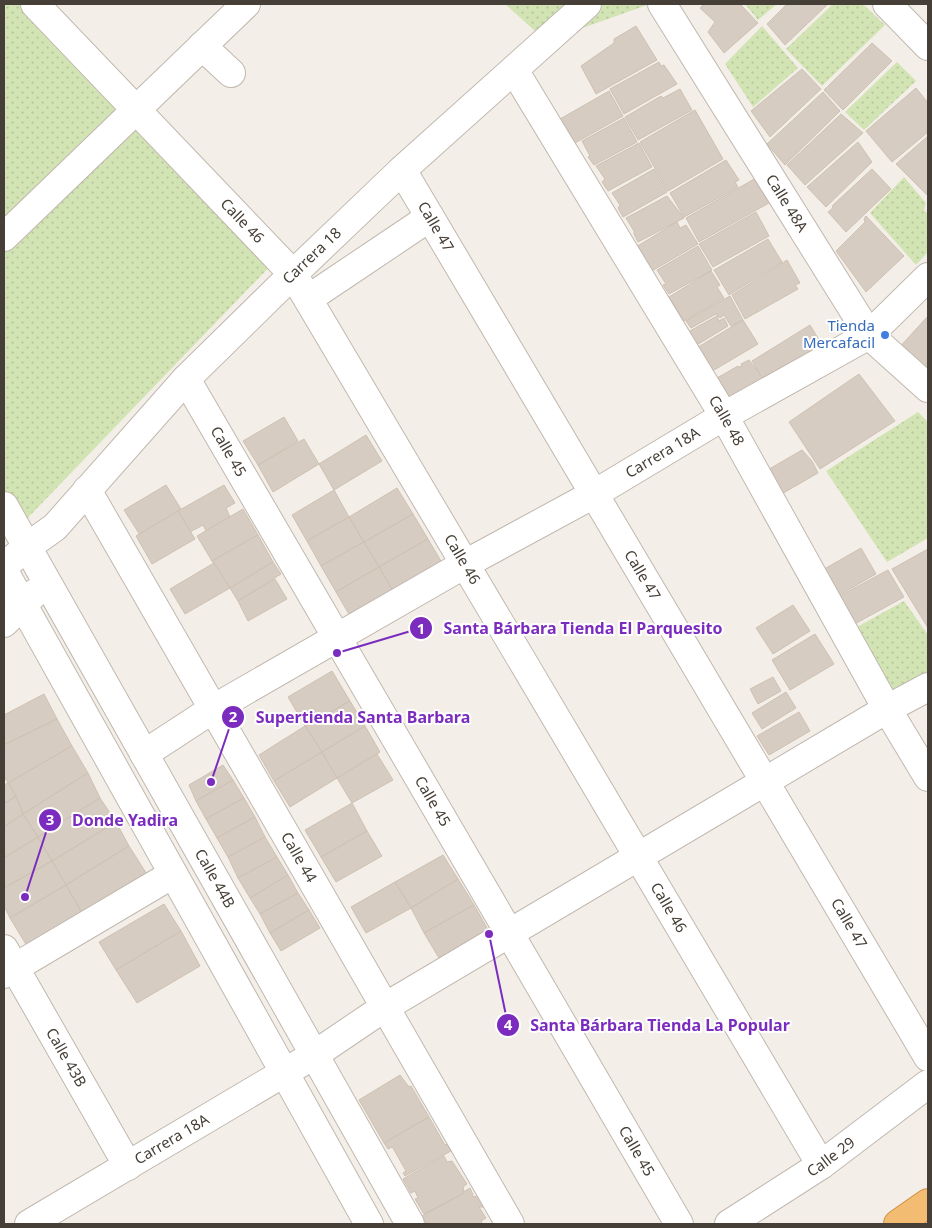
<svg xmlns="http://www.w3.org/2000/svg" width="932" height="1228" font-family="'Noto Sans',sans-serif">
	<defs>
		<pattern id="grass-dots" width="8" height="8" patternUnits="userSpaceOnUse" patternTransform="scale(1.25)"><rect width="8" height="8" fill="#d3e4b4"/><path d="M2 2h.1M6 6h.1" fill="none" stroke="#b6c59b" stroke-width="1.8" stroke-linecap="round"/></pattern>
	</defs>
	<rect width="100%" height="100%" fill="#f3efe8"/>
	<!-- grass -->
	<g fill="url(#grass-dots)">
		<polygon points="4,4 35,4 278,258 17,529 4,506"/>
		<polygon points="505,4 650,4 546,41"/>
		<polygon points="745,4 777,4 758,20"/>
		<polygon points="833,4 863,4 885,25 822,86 786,49"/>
		<polygon points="762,26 798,68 753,107 725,64"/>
		<polygon points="897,62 916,81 864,130 845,112"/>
		<polygon points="904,177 926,203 924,210 928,214 928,252 916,265 870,213"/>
		<polygon points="918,412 928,422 928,538 887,562 826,471"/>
		<polygon points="904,601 928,635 928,682 895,701 855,628"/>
	</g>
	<!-- building -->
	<g fill="#d7ccc2" stroke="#cec1b2">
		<polygon points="704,4 740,4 758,23 724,53 708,32 715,22 700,8"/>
		<polygon points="787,4 828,4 785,45 767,24"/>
		<polygon points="636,26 657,60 596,94 581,66 614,43 614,39"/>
		<polygon points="872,43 892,61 843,110 824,90"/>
		<polygon points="659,62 661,66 664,65 677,84 624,114 610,89"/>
		<polygon points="802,69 821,89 770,137 751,111"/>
		<polygon points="916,88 928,103 928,132 892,162 866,131"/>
		<polygon points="680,89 692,110 638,140 625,117 661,96 663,98"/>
		<polygon points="609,91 623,116 575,143 560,119"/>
		<polygon points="823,92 840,111 785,165 767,144"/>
		<polygon points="695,110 723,159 668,191 640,142"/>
		<polygon points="841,114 863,133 805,185 787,165"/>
		<polygon points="624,118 637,142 594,165 588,157 590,156 582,141"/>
		<polygon points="928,136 928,196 896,164"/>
		<polygon points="858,142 872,162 826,207 807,187"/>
		<polygon points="639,143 652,167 608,191 602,182 605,179 596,166"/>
		<polygon points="726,160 739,180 735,182 738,187 684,217 670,193"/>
		<polygon points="654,169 667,192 623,217 618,208 620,205 612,193"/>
		<polygon points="872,169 891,189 846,232 828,212 832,209 833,205"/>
		<polygon points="756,178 769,203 699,242 686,218"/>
		<polygon points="667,196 684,218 638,242 634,234 634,231 626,218"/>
		<polygon points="756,212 769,236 713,267 699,244"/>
		<polygon points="866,216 904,256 866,292 836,251 865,222 864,219"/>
		<polygon points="677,222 680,228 686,225 698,244 650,272 636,247"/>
		<polygon points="768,239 782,262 729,295 714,270"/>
		<polygon points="698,246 712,270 669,294 663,285 666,284 657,270"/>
		<polygon points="787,260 800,283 795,285 798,289 745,319 732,295"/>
		<polygon points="711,271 720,285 717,287 724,298 684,321 669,297"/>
		<polygon points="730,296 743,320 731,326 724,315 720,318 716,314 691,328 686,321"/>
		<polygon points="717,316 719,321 724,318 728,326 695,346 688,332"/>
		<polygon points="928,316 928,375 897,350"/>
		<polygon points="743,320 758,344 709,373 695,349"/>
		<polygon points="810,325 827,353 768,388 752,361"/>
		<polygon points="749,360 767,384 723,411 717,378 738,366 739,367 742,366 741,364"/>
		<polygon points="859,374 895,421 820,469 789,422"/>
		<polygon points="284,417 298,441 258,465 243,441"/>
		<polygon points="366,435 382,461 334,490 319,464"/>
		<polygon points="304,439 319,464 273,492 258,465"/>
		<polygon points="802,450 812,461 818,473 773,499 759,475"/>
		<polygon points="166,485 181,509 140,535 124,510"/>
		<polygon points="224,485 235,503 226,508 230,517 206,531 203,525 190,532 178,511"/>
		<polygon points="397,488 413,514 364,542 349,517"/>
		<polygon points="334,490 349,517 307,541 292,515"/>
		<polygon points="243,509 258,535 212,561 197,536"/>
		<polygon points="178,511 195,539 152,564 136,536"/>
		<polygon points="413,514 428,539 379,567 364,542"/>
		<polygon points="349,517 364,542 321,566 307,541"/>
		<polygon points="258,535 273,562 230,588 212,561"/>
		<polygon points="428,539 445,568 396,596 379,567"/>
		<polygon points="364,542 379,567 336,592 321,566"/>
		<polygon points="861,548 876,574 834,598 819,572"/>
		<polygon points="928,549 928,628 892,569"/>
		<polygon points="273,562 281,574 238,601 230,588"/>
		<polygon points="214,563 230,588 185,614 170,589"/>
		<polygon points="379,567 396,596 353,621 336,592"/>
		<polygon points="888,570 904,597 851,626 836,598"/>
		<polygon points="275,579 287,599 248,621 238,601"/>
		<polygon points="793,605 810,631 773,654 756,628"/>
		<polygon points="815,634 834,664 790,690 772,660"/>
		<polygon points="332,671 350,701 305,726 288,697"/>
		<polygon points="773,677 781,691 758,704 750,689"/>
		<polygon points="786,692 796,708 762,729 752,713"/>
		<polygon points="44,694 57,719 4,745 4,715"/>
		<polygon points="350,701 365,726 322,752 305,726"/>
		<polygon points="799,712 810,731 769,755 757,736"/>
		<polygon points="57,719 72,746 8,783 4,776 4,745"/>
		<polygon points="305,726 322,752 274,781 259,755"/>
		<polygon points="365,726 380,752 337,778 322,752"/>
		<polygon points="72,746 88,773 23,814 16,796 8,783"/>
		<polygon points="322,752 337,778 290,807 274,781"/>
		<polygon points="377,754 393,780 352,803 337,778"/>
		<polygon points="223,765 233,780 196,801 189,785"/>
		<polygon points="88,773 100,798 38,837 23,814"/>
		<polygon points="233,780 244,798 206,819 196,801"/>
		<polygon points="8,783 16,796 4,804 4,785"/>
		<polygon points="16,796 23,814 4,827 4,804"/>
		<polygon points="100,798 116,822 52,861 38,837"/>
		<polygon points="244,798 255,817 217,838 206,819"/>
		<polygon points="352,803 367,831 321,857 305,830"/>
		<polygon points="23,814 38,837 4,858 4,827"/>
		<polygon points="255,817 265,837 228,857 217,838"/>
		<polygon points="116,822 129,846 66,885 52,861"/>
		<polygon points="367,831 382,856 336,882 321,857"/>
		<polygon points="38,837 52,861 4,888 4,858"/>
		<polygon points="265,837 277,857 238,878 228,857"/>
		<polygon points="129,846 148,876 82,913 66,885"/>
		<polygon points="443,855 458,879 411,908 395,882"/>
		<polygon points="277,857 288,875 250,898 238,878"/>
		<polygon points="52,861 66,885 10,918 4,906 4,888"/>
		<polygon points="288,875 298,893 260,914 250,898"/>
		<polygon points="458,879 474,905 424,933 411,908"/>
		<polygon points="395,882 411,908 366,933 351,907"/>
		<polygon points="66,885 82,913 27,946 10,918"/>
		<polygon points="298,893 309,910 270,933 260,914"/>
		<polygon points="164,904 181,931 116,970 99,942"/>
		<polygon points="474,905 491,935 442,963 424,933"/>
		<polygon points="309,910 320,928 281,951 270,933"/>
		<polygon points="181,931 200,966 137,1003 116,970"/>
		<polygon points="400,1075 409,1087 411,1086 429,1117 384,1143 359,1100"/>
		<polygon points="429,1117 445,1145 447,1144 451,1151 405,1176 403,1173 406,1171 393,1148 392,1147 388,1149 384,1143"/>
		<polygon points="444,1156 447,1162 452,1161 467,1184 463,1187 464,1193 424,1214 415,1199 418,1198 415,1191 411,1193 403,1179"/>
		<polygon points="470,1188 473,1195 472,1197 478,1196 483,1204 483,1207 479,1207 486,1218 481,1221 483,1224 430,1224 429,1222 426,1223 422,1216 464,1193 463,1192"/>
	</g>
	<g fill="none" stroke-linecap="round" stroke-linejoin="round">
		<defs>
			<g id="minor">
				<path id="s1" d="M35,4L293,274L821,1165"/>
				<path id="s2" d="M662,4L869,335L928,388"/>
				<polyline points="887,4 928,46"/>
				<polyline points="202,46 231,73"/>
				<path id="s3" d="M514,70L724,416L887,709L928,777"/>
				<path id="s4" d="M402,170L928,1057"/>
				<polyline points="4,237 246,4"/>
				<polyline points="308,299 430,217"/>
				<path id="s5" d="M186,379L679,1224"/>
				<path id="s6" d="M87,490L510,1224"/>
				<path id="s7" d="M4,506L410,1224"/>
				<path id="s8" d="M4,566L27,547L55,527L186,379L293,274L402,170L587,4"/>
				<polyline points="4,571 369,1224"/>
				<polyline points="4,623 35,593"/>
				<path id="s9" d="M144,754L213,709L465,564L594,494L724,416L869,335L928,277"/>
				<path id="s10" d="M4,949L128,1166"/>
				<polyline points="4,974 173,874"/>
				<path id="s11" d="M29,1224L314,1055L385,1007L887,709L928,687"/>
				<path id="s12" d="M729,1224L821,1165L928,1084"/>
			</g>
			<polyline id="highway" points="898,1224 928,1203"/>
		</defs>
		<!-- minor casing -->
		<use href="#minor" stroke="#c1b8af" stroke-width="30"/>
		<!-- highway casing -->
		<use href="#highway" stroke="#d28f43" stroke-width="30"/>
		<!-- minor -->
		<use href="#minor" stroke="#fff" stroke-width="28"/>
		<!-- highway -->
		<use href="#highway" stroke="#f3bc73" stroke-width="28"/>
	</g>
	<!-- markers -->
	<circle fill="#3f7fe0" stroke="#fff" stroke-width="2" cx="885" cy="335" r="5"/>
	<g text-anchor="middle" stroke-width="4" stroke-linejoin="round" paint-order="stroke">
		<!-- street labels -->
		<g font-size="15" fill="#463f37" stroke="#fff">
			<text dy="5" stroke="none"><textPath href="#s2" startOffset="235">Calle 48A</textPath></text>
			<text dy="5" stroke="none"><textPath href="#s1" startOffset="300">Calle 46</textPath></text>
			<text dy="5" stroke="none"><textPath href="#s4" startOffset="66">Calle 47</textPath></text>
			<text dy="5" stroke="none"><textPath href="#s8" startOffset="438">Carrera 18</textPath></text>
			<text dy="5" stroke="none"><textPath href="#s3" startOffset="410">Calle 48</textPath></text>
			<text dy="5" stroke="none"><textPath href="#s5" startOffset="84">Calle 45</textPath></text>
			<text dy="5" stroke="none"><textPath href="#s9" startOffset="600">Carrera 18A</textPath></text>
			<text dy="5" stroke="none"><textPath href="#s1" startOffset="705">Calle 46</textPath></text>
			<text dy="5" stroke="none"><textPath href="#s4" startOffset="471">Calle 47</textPath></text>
			<text dy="5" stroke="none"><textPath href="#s5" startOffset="489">Calle 45</textPath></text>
			<text dy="5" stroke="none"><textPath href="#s6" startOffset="424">Calle 44</textPath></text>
			<text dy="5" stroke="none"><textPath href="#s7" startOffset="428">Calle 44B</textPath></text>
			<text dy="5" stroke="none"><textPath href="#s1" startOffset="1110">Calle 46</textPath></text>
			<text dy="5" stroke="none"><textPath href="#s4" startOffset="876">Calle 47</textPath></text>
			<text dy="5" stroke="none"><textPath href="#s10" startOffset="125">Calle 43B</textPath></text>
			<text dy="5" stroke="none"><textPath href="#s11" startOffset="166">Carrera 18A</textPath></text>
			<text dy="5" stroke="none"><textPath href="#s5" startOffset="894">Calle 45</textPath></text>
			<text dy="5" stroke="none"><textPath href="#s12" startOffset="122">Calle 29</textPath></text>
		</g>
		<!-- shop labels -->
		<g font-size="15" fill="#366cbe" stroke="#fff" text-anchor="end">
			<text x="875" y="331">Tienda<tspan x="875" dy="17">Mercafacil</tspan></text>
		</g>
	</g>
	<!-- callouts -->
	<path fill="none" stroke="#7b2cbf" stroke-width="2" d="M337 653L421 628M211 782L233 717M25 897L50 820M489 934L508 1025"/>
	<g fill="#7b2cbf" stroke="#fff" stroke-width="2">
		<circle cx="337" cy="653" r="5"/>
		<circle cx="211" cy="782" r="5"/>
		<circle cx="25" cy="897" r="5"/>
		<circle cx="489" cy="934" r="5"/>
		<circle cx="421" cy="628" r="12"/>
		<circle cx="233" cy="717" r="12"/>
		<circle cx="50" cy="820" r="12"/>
		<circle cx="508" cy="1025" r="12"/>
	</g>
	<g font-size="15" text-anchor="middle" font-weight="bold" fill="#fff">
		<text x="421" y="634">1</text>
		<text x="233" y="722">2</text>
		<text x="50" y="825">3</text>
		<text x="508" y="1030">4</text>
	</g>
	<g font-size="16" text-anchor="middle" font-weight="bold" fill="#7b2cbf" stroke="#fff" stroke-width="4" stroke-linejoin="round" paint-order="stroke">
		<text x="583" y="634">Santa Bárbara Tienda El Parquesito</text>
		<text x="363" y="723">Supertienda Santa Barbara</text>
		<text x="125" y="826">Donde Yadira</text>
		<text x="660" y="1031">Santa Bárbara Tienda La Popular</text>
	</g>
	<!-- border -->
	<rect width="932" height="1228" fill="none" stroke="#463f37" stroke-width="10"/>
</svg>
